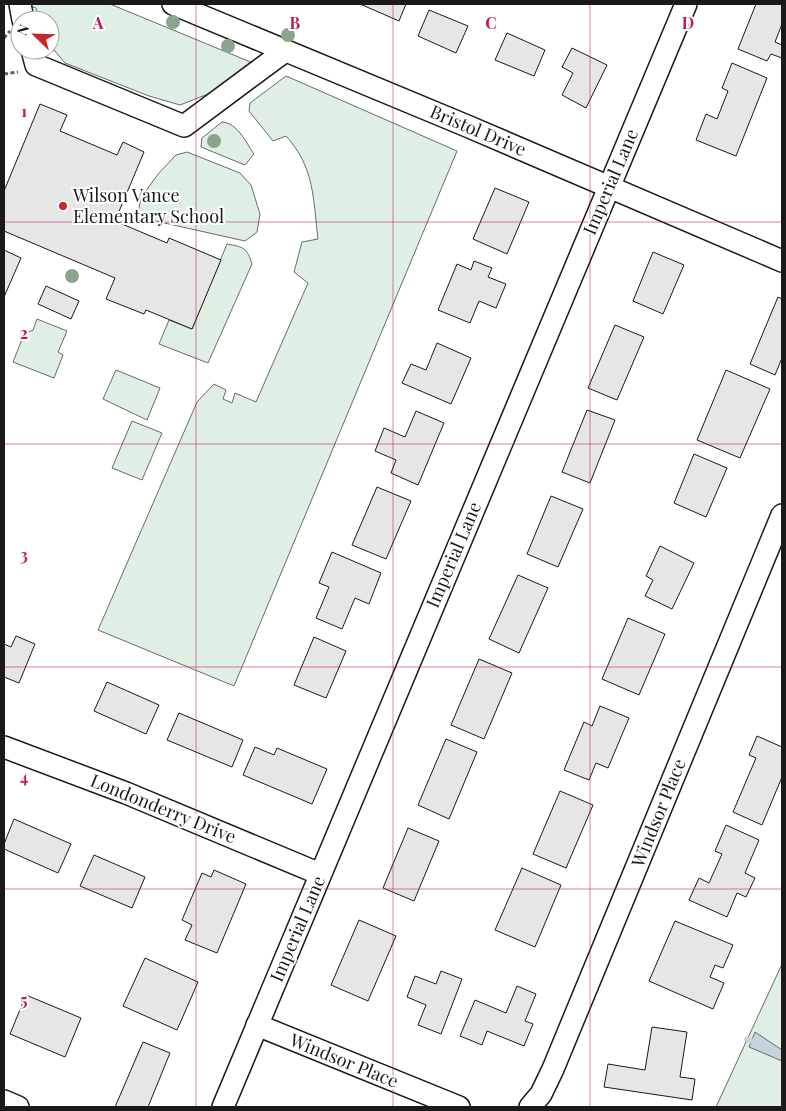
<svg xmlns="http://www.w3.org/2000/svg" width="786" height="1111" font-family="'Playfair Display',serif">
	<rect width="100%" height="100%" fill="#fff"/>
	<!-- green -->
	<g fill="#e0efe3" stroke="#6a6a6a">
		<polygon points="29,4 110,4 253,63 213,92 180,105 149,96 65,63 50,45 50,20 38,20 36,8 29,6"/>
		<path d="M286,76L457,151L234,686L98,630L197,402L214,384L226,390L223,399L232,403L235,393L256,402L308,283L294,272L302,242L318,239C313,199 315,168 286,136L273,141L249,111L250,103Z"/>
		<path d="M222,122C238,123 246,143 254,154L245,165L201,147L202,138Z"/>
		<polygon points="187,152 240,173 251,185 260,214 257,232 245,241 142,218 138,213 141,198 158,174 176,155"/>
		<path d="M227,244C244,247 247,248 252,264L208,363L159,344L169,320L192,329Z"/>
		<polygon points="37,319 67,331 58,352 63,355 54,378 13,362 24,334 33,330"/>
		<polygon points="116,370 160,388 147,420 103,399"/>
		<polygon points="132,421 162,433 142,480 112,468"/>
		<polygon points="782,964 782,1107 716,1107"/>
	</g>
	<!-- water -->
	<polygon fill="#c6d2dc" stroke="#6a6a6a" points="755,1032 782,1050 782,1061 749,1047"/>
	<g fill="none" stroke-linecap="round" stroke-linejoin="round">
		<!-- stream -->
		<polyline stroke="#c6d2dc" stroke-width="5.5" points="747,1039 758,1044"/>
	</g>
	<!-- building -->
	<g fill="#e6e6e6" stroke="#1a1a1a">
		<polygon points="360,4 406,4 399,21"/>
		<polygon points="756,4 782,4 782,24 775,42 782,45 782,58 771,54 767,61 738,49"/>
		<polygon points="429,10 468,26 456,53 418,36"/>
		<polygon points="507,33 545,50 534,76 495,60"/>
		<polygon points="572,48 607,65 586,108 562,95 573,73 562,67"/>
		<polygon points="732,63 767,78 736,156 696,140 706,114 717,119 728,91 722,88"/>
		<polygon points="40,104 67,115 60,131 117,155 123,142 144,152 115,221 167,243 169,238 221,260 192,329 146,310 144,314 106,299 115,278 4,231 4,191"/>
		<polygon points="495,188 529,202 507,254 473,239"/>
		<polygon points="4,250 21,258 4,297"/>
		<polygon points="653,252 684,265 663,314 633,301"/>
		<polygon points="474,261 492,268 488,277 506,284 496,308 479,301 470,323 438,310 457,264 471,270"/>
		<polygon points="46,286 79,301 71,319 38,304"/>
		<polygon points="778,297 782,299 782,358 775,375 750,364"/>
		<polygon points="615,325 644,337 617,400 588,388"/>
		<polygon points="437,343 471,358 451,404 402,383 411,364 426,370"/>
		<polygon points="726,370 770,389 740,458 697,440"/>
		<polygon points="587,410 615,420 590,483 562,472"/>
		<polygon points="416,411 444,423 418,485 391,473 396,460 375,451 384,428 405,437"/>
		<polygon points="694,454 727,468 706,517 674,503"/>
		<polygon points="377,487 411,501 386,559 352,545"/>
		<polygon points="551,496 583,509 558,567 527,554"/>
		<polygon points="660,546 694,563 672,609 645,596 653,580 646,576"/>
		<polygon points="332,552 381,573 369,604 355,598 342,629 316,618 329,587 319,583"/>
		<polygon points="518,575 548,588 519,653 489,639"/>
		<polygon points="628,618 665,634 639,695 602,679"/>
		<polygon points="16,636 35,644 19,683 4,677 4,644 11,647"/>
		<polygon points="314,637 346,651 326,698 294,685"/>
		<polygon points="479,659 512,673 484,739 451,725"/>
		<polygon points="107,682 159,705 146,734 94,711"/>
		<polygon points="600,706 629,718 608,768 596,763 589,780 564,770 584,722 592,726"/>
		<polygon points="179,713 243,740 232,767 167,740"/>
		<polygon points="757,736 782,747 782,777 762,825 733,812 756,758 749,755"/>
		<polygon points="446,739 477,752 449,819 418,805"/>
		<polygon points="255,747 274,755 277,748 327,769 312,804 243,775"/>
		<polygon points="560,791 593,805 566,868 533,854"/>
		<polygon points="14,819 71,844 58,873 4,849 4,844"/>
		<polygon points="726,825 759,840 745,873 755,878 746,897 737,893 727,917 689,900 699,878 709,883 722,854 715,851"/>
		<polygon points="408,828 439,841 414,901 383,888"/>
		<polygon points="94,855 145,877 132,908 80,886"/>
		<polygon points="522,868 561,885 535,947 495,930"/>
		<polygon points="214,870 246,884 217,953 185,940 192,925 182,920 202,873 211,877"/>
		<polygon points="359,920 396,936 368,1001 331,985"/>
		<polygon points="675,921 733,945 723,968 715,965 710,977 724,983 713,1009 649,981"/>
		<polygon points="145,958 198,982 177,1030 123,1006"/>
		<polygon points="441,971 462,979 441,1034 418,1025 426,1005 407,997 415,976 436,984"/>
		<polygon points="517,986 536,994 525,1021 533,1024 524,1046 487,1031 482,1045 460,1036 475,1000 506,1013"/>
		<polygon points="26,995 81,1018 65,1057 10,1034"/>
		<polygon points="652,1027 687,1032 680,1077 695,1079 692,1100 604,1087 608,1064 645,1070"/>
		<polygon points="143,1042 170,1053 148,1107 115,1107"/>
	</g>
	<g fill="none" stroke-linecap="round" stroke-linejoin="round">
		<defs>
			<g id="minor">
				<polyline points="20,4 23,20"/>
				<polyline points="173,4 467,126 782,261"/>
				<polyline points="32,50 36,65 184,126 285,51"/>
				<polyline points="4,747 126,793 320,874"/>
				<polyline points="257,1025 459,1107"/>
				<polyline points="4,1101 18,1107"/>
				<polyline points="223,1107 686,4"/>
				<polyline points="530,1107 541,1094 553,1069 782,515"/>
			</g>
		</defs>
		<!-- minor casing -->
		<use href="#minor" stroke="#1a1a1a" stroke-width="24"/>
		<!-- path -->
		<g stroke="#5f5f5f" stroke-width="3" stroke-dasharray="4 2.5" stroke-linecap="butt">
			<polyline points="4,38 10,31"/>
			<polyline points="4,74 18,72"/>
		</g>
		<!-- minor -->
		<use href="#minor" stroke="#fff" stroke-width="21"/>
	</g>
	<!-- trees -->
	<g fill="#8aa48f">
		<circle cx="173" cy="22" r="7"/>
		<circle cx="288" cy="35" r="7"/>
		<circle cx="228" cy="46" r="7"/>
		<circle cx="214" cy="141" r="7"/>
		<circle cx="72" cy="276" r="7"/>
	</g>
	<!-- grid -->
	<path fill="none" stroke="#c2185b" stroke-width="1" stroke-opacity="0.55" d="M196,4V1107M393,4V1107M590,4V1107M4,222H782M4,444H782M4,667H782M4,889H782"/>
	<!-- markers -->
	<circle fill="#c62828" stroke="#fff" stroke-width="2" cx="63" cy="206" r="5"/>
	<g text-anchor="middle" stroke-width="4" stroke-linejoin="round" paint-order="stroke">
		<!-- street labels -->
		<g font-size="18" fill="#1a1a1a" stroke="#fff">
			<text transform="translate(478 131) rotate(23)" y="6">Bristol Drive</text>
			<text transform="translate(611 182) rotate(-67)" y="6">Imperial Lane</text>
			<text transform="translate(454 555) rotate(-67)" y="6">Imperial Lane</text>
			<text transform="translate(163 809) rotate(22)" y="6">Londonderry Drive</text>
			<text transform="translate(659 813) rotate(-68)" y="6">Windsor Place</text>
			<text transform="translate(298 929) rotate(-67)" y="6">Imperial Lane</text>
			<text transform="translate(344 1061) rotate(22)" y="6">Windsor Place</text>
		</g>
		<!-- poi labels -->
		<g font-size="18" fill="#1a1a1a" stroke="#fff" text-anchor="start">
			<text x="73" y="202">Wilson Vance<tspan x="73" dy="21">Elementary School</tspan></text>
		</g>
	</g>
	<g font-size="16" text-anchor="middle" font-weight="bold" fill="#c2185b" stroke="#fff" stroke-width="4" stroke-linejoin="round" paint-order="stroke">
		<text x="98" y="29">A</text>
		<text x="295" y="29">B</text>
		<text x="491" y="29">C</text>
		<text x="688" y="29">D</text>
		<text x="24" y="117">1</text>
		<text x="24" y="339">2</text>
		<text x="24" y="561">3</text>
		<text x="24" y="783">4</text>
		<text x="24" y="1006">5</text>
	</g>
	<!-- border -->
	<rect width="786" height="1111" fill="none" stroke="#1a1a1a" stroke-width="10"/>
	<!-- north arrow -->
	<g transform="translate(35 35) rotate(293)"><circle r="24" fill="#ffffff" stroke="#a3a3a3"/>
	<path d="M0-4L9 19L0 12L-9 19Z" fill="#c62828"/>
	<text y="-8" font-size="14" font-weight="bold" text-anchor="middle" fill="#1a1a1a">N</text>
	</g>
</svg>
